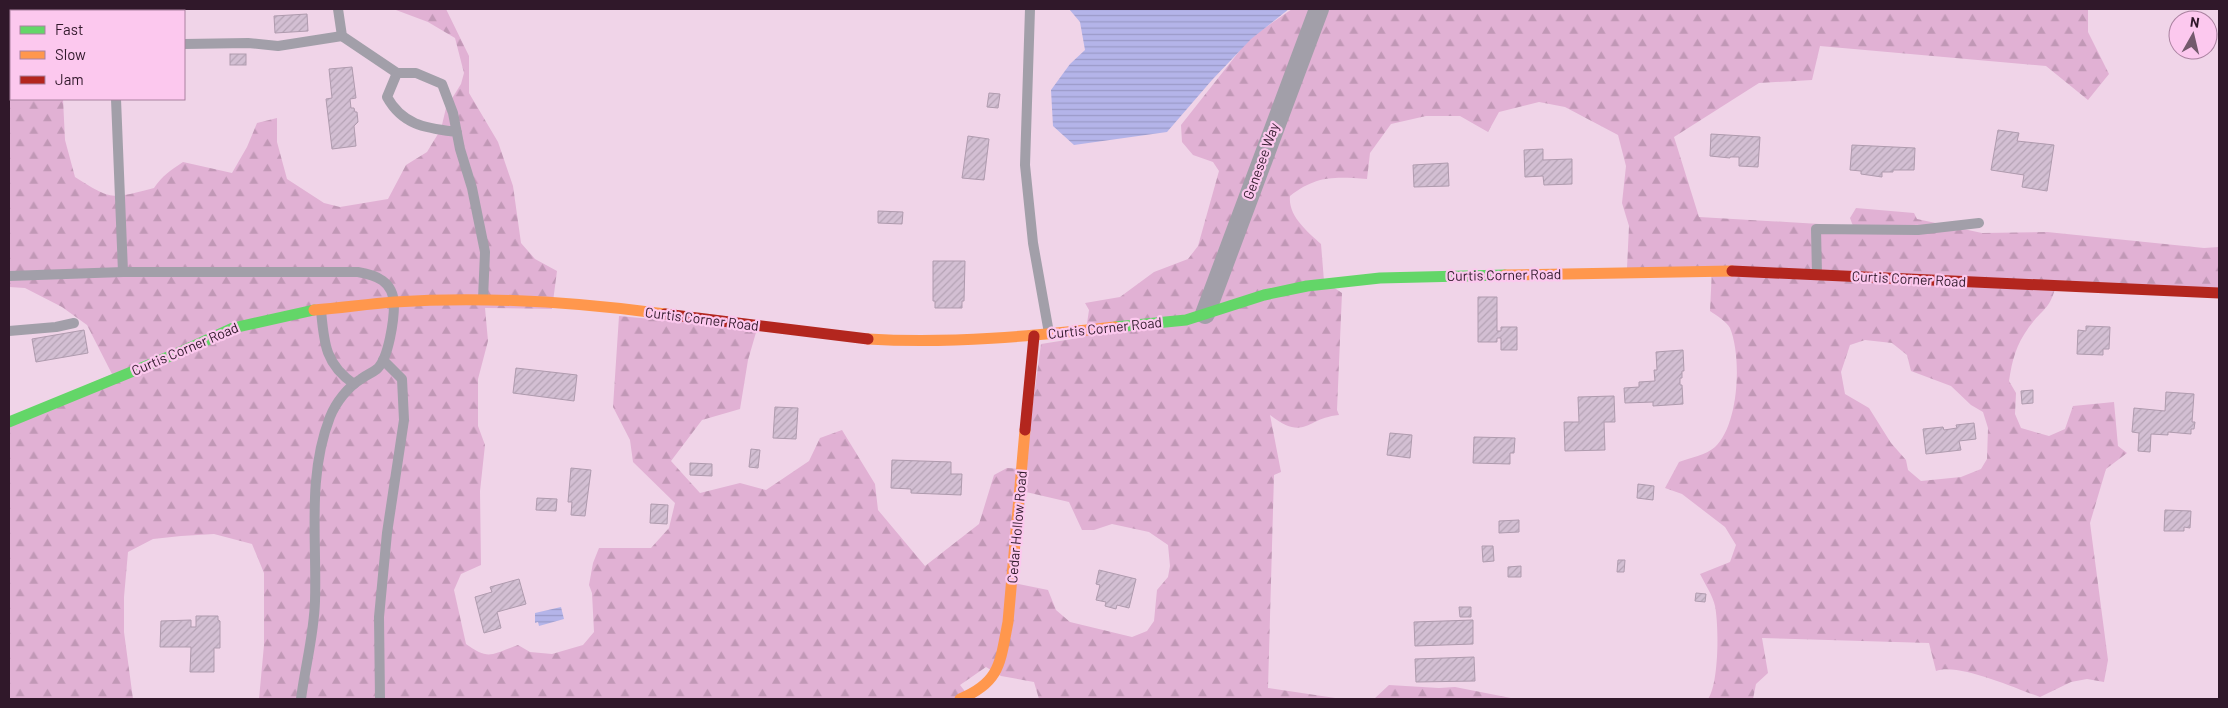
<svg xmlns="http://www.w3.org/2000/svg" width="2228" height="708" font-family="Barlow,sans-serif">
	<defs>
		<pattern id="forest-firs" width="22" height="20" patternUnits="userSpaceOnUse" patternTransform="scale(1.25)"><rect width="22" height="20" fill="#e1b1d4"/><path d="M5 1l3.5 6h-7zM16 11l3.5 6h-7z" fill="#c198b6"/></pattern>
		<pattern id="water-rules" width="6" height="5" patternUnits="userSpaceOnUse" patternTransform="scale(1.25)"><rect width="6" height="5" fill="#b4b4e9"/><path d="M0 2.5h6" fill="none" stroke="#9b9ac8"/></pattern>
		<pattern id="building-hatch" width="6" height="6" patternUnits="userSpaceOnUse" patternTransform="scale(1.25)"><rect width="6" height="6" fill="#d3bfd3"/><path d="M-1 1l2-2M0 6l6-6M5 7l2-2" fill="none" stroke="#b5a3b5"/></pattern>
	</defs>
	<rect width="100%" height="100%" fill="#f0d4e8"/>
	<!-- forest -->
	<g fill="url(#forest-firs)" fill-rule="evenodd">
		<path d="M9,9H74L72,11H11V99H63L65,140L75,177C113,201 111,199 154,188C162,176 171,170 183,162L232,173L247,147L257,123L277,118V142L287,179L324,203L340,207L388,199L406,165L427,152L441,129L446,108L461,84L464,73L455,38L428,22L396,10L446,9L469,56V93L498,142L513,186L521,243L535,259L557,271L552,309L485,308L488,341L478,379V426L485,445L480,491L481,565L461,574L454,590L466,644C489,661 492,654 518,645L530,652L552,654L583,645L594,632L592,593L589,585L593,563L599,548H651L669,528L675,503L633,462L630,440L613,407L619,316L757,329L748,360L740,409L702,420L671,461L700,493L740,483L766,490L809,461L820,438L842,430L875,484L878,510L925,566L979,524L994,475L1007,468L1024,469L1041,344L1085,337L1089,310L1085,303L1120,297L1154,272L1188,259L1198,246L1219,171L1213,162L1193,155L1182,142L1181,125L1249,39L1292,9H2088V32L2109,74L2088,100L2046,66L1820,46L1812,80L1759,83L1674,137L1699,217L1853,226L1850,218L1856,208L1914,213L1917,219L1982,233L2047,232L2204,248L2219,247V292L2056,285C2050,310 2043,308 2029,327C2016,345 2012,360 2009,381L2016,393L2015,414L2021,428L2049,436L2065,429L2073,406L2114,402L2118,446L2127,453L2106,469L2090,523L2108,660L2104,682L2087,679L2071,682L2040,697C2017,689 1957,662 1936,671L1929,643L1762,638L1768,673L1756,684L1753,699H1708C1719,683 1719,626 1715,606C1713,596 1705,584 1700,574L1730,562L1736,545L1725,527L1682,494L1665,488L1679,462C1690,458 1706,455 1715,447C1739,425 1742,357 1730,328C1727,322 1716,315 1710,311L1712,269L1627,268L1629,226L1622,203L1626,166L1618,135L1565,107L1539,102L1499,112L1488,132L1460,116H1426L1391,124L1370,153L1367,179C1335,177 1317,175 1290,196C1288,216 1307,231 1321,244L1324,281L1342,293L1337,410L1339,415C1306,418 1305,442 1270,415L1281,472L1274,475L1268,688L1342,699H1039L1034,682L1001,676L986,667L960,685L971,699H259L264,645V573L252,544L214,534L181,536L153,539L128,552L124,597V632L133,699H9V419L112,374L87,325L62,307L25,288L9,287ZM1865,340L1892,343L1907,355L1911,371L1951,386L1971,405L1983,412L1988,428L1987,459L1981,469L1961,477L1921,481L1908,470L1906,460L1891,443L1869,408L1845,394L1841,372L1850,345ZM1026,492L1069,502L1082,530H1094L1112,524L1149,532L1168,545L1170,566L1168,577L1157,590L1154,621L1147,631L1132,637L1070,622L1056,610L1048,590L1014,583Z"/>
		<polygon points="1389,685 1439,688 1455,687 1516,699 1374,699"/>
	</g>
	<!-- water -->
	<g fill="url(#water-rules)">
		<polygon points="1069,9 1289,9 1251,39 1212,80 1167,132 1074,145 1053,126 1051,90 1070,64 1085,50 1080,22"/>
		<polygon points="561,607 564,619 539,626 538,622 535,623 535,613"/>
	</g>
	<!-- building -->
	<g fill="url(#building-hatch)" stroke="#af9bae">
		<polygon points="307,14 308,31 275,33 274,16"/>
		<rect x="230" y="54" width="16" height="11"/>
		<polygon points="352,67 356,98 350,99 351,108 354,108 355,112 357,112 358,122 354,126 356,146 332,149 326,99 332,98 329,69"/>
		<polygon points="989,93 1000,94 998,108 987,107"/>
		<polygon points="1998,130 2019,133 2017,141 2054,145 2047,191 2022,187 2024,175 1991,170"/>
		<polygon points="1711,134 1760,137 1758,167 1739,166 1739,157 1730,157 1730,158 1710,156"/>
		<polygon points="968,136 989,139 984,180 962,178"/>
		<polygon points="1852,145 1915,148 1914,170 1893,170 1893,172 1882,172 1882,177 1861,174 1861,171 1850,170"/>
		<polygon points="1543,149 1543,160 1572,159 1572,184 1544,185 1543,176 1525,177 1524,150"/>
		<polygon points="1448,163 1449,186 1414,187 1413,165"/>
		<polygon points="878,211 903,212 902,224 878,223"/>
		<polygon points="933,261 965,261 964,301 962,301 962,308 935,308 935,301 933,301"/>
		<polygon points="1478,297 1497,297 1497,331 1501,331 1501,327 1517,327 1517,350 1501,350 1501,338 1497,338 1497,342 1478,342"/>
		<polygon points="2086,326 2110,327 2109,349 2103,349 2103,355 2077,354 2078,330 2086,331"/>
		<polygon points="84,330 88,353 36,362 32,339"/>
		<polygon points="1683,350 1684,371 1682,371 1682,378 1680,378 1680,385 1682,385 1683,404 1653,406 1653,402 1625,403 1624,388 1639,387 1639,382 1655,381 1654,370 1657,370 1656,352"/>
		<polygon points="516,368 577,375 574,401 513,393"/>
		<polygon points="2033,390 2033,403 2022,404 2021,391"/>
		<polygon points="2166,392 2194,394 2192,422 2195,422 2194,429 2191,429 2191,434 2168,432 2168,435 2151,434 2150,452 2138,451 2139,433 2132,432 2134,408 2165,411"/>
		<polygon points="1614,396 1615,422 1604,422 1605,450 1565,451 1564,422 1579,422 1578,397"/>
		<polygon points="775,407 798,408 796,439 773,438"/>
		<polygon points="1974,423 1976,439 1959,441 1961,450 1926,454 1923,429 1943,427 1944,430 1957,428 1956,425"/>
		<polygon points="1390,433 1412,435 1410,458 1387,455"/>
		<polygon points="1474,437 1515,438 1514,453 1510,453 1510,464 1473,463"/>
		<polygon points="751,449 760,450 758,468 749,467"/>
		<polygon points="892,460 951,462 951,474 962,474 961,495 911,493 911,489 891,488"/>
		<polygon points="690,463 712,464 712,476 690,475"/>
		<polygon points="571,468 591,470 585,516 571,515 572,502 568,502"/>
		<polygon points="1638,484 1654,486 1653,500 1637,498"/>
		<polygon points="537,498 557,499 556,511 536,510"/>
		<polygon points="651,504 668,505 667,524 650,523"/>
		<polygon points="2165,510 2191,511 2190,528 2184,527 2184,531 2164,531"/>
		<polygon points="1519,520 1519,532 1499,533 1499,521"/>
		<polygon points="1482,546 1493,546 1494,561 1483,562"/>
		<polygon points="1618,560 1625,560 1624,572 1617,572"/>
		<polygon points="1521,566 1521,577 1508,577 1508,567"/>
		<polygon points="1099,570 1136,579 1129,608 1117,605 1116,609 1105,606 1106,602 1096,600 1100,585 1096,584"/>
		<polygon points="519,579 526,604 497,612 501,628 484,633 475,597 492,592 490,587"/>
		<polygon points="1696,593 1706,594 1705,602 1695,601"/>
		<polygon points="1459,607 1471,607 1471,617 1460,617"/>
		<polygon points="196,616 218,616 218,620 220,621 220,648 214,648 214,672 190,672 191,647 160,647 161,621 191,620 191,627 196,627"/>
		<polygon points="1473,620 1473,644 1415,646 1414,622"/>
		<polygon points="1474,657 1475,681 1416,682 1415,659"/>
	</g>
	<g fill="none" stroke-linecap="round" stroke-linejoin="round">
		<!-- lane -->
		<g stroke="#a29fa9" stroke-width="10">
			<polyline points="110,9 110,11"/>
			<polyline points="338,9 342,36 397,73"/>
			<polyline points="1030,9 1025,165 1033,243 1049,333"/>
			<polyline points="184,44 248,43 278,46 342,36"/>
			<polyline points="116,99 123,272"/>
			<path d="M457,132C427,128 403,126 387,97L397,73H416L442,84L453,113L460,149L472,188L485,252L483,299"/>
			<polyline points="1817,274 1816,229 1918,230 1979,223"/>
			<path d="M9,276L123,272H358C376,275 393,281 394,304C394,319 389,358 377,369C372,373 366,375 361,379C348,387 336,402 330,417C307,476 317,539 315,601C314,635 305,667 301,699"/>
			<path d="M321,310C324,343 325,364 354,384"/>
			<polyline points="9,331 56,327 74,323"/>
			<polyline points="380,699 379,617 387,533 404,420 402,379 383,360"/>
		</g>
		<!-- street -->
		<polyline stroke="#a29fa9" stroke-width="20" points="1205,314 1319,9"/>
		<!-- fast -->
		<g stroke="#63d668" stroke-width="11">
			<polyline points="1115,327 1186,320 1264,295 1307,286 1380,278 1505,275"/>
			<polyline points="9,422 185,350 233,328 314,310"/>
		</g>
		<!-- slow -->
		<g stroke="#ff974d" stroke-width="11">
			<polyline points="1505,275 1732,271"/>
			<path d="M314,310C341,308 367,304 394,302C484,296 576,302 665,314"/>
			<path d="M868,339C951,344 1033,336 1115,327"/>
			<path d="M960,699C1001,682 1000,662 1008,622L1025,430"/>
		</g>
		<!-- jam -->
		<g stroke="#b3261e" stroke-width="11">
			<polyline points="1732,271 2219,293"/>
			<polyline points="665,314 868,339"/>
			<polyline points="1025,430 1034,336"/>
		</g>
	</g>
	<g text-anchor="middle" stroke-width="4.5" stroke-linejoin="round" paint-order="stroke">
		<!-- street labels -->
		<g font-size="14" fill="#30182a" stroke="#fcc8ee">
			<text transform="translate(1261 161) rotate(-70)" y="5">Genesee Way</text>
			<text transform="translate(1504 275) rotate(-1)" y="5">Curtis Corner Road</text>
			<text transform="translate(1909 279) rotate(3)" y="5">Curtis Corner Road</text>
			<text transform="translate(702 319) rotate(7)" y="5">Curtis Corner Road</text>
			<text transform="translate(1105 328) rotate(-6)" y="5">Curtis Corner Road</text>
			<text transform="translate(185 349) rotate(-23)" y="5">Curtis Corner Road</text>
			<text transform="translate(1017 527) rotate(-85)" y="5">Cedar Hollow Road</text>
		</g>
	</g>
	<!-- border -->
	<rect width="2228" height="708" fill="none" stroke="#30182a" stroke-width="20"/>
	<!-- legend -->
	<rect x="10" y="10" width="175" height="90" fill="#fcc8ee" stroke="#aa82a0"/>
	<rect x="20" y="26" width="25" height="8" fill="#63d668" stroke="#aa82a0"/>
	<text x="55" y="35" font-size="15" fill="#30182a">Fast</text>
	<rect x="20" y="51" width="25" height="8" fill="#ff974d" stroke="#aa82a0"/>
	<text x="55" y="60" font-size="15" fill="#30182a">Slow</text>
	<rect x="20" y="76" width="25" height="8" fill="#b3261e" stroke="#aa82a0"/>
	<text x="55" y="85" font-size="15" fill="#30182a">Jam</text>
	<!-- north arrow -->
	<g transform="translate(2193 35) rotate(8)"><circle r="24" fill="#fcc8ee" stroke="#aa82a0"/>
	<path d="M0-4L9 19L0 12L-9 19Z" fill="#735a6c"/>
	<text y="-8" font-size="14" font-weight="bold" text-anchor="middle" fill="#30182a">N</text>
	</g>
</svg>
